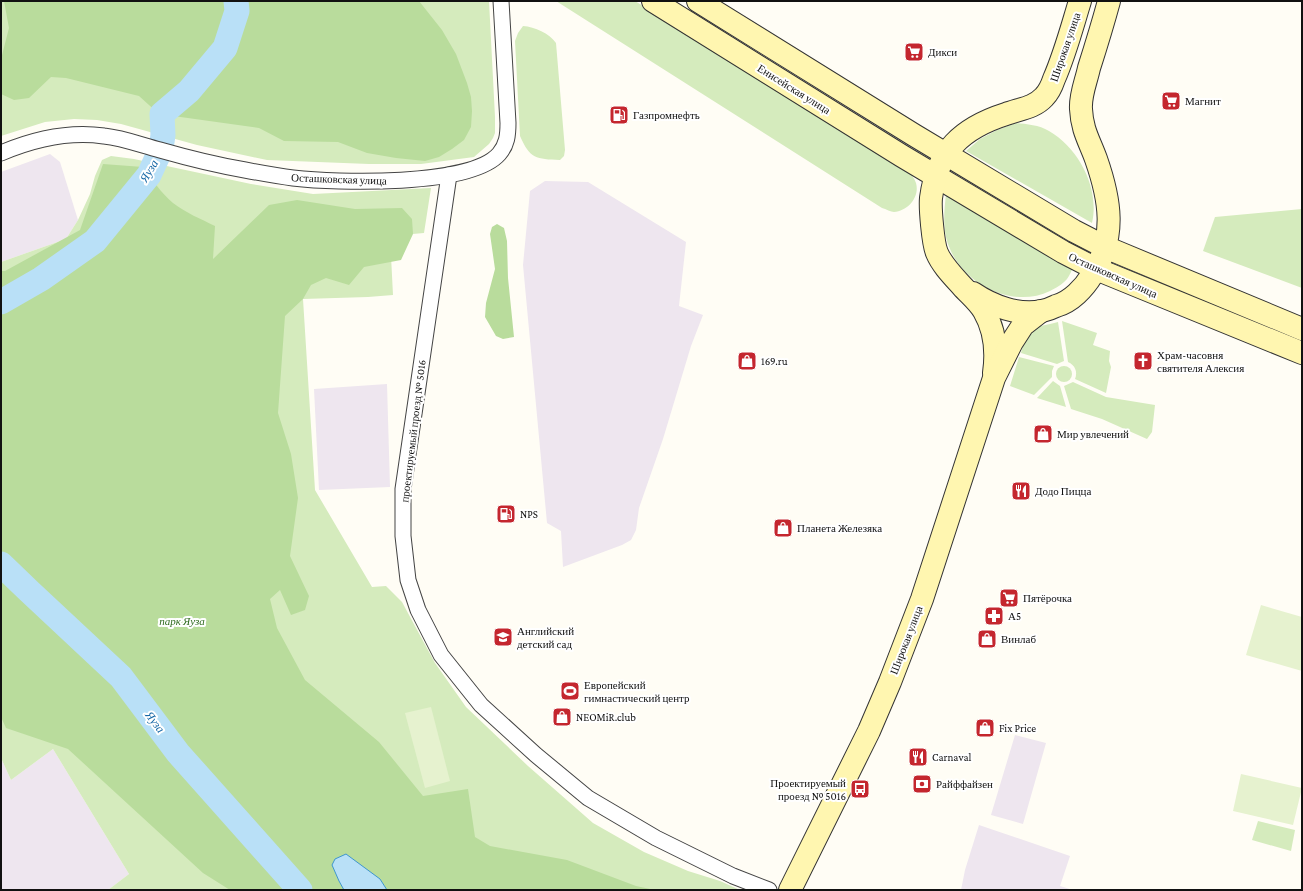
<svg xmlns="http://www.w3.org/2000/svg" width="1303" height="891" font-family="'Crimson Pro',serif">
	<rect width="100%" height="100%" fill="#fffdf5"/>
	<!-- industrial -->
	<g fill="#eee6ef">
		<polygon points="50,154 60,162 78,220 66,239 1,262 1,172"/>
		<polygon points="545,181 588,182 686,242 679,306 703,315 691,346 663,439 639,508 636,530 631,540 622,545 563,567 561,531 547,523 523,265 530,191"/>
		<polygon points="387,384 390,487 319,490 314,389"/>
		<polygon points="1015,735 1046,743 1023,824 991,815"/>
		<polygon points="53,749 129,874 108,890 1,890 1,758 11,780"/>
		<polygon points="979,825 1070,856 1060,886 1073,890 961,890 965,870"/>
	</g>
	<!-- green -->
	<g fill="#d5ebbd">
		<polygon points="1,1 489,1 495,117 495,133 493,138 489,144 474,157 421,164 369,164 267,160 197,145 121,124 97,120 74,119 45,122 1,136"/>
		<path d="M556,1H635L897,163C904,168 913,174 916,183C920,197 908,211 894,212C891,212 886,209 882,208Z"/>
		<path d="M523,26C535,27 549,33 556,43L565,150L564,156L560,160C536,159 530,159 520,136L515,41L518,33Z"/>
		<path d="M1016,123C1027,124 1039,125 1049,131C1079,148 1100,189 1092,223L966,151L980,139L997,130Z"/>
		<polygon points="111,156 134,159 251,184 313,194 431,188 424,233 390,236 393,295 368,297 303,299 315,490 372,587 386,586 402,602 435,663 466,707 528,766 593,823 644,852 688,871 720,881 740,890 108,890 129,874 53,749 11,780 1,758 1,262 66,239 78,220 90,194 95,176 102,160"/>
		<path d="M946,194L1073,268C1071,271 1070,275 1067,279C1063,284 1056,288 1050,291C1013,309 965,285 950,249C942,231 944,213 946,194Z"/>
		<polygon points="1302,209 1302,288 1203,251 1215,217"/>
		<path d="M1062,321L1097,333L1093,345L1110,351L1109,361L1111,367L1106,393L1075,379C1078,372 1075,365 1068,362Z"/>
		<path d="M1058,322L1064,361L1057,364L1021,353C1029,325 1031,329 1058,322Z"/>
		<polygon points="1019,357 1054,366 1052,371 1052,377 1034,395 1010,386"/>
		<circle cx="1064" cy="374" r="8"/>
		<polygon points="1053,381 1060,386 1066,407 1037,398"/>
		<polygon points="1073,382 1106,397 1155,405 1152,432 1147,439 1102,419 1071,409 1064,386"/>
		<polygon points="1258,821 1295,830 1291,851 1252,840"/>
	</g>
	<!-- forest -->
	<g fill="#b9dc9c">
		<polygon points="4,1 419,1 442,30 456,54 467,83 471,97 472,111 471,127 464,140 452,149 439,157 425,161 396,158 367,153 338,142 284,141 259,128 159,114 139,96 66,78 51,77 29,98 14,100 1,94 1,59 9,28"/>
		<path d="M103,164L143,167C152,179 161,193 173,203C186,213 201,219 215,226L213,259L269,205L297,200L355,209L402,208L412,219L413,234L401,260L364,267L349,285L326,278L311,285L303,299L285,316L278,413L291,454L298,498L290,556L309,596L305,610L291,615L280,590L270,599L277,628L305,680L379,742L423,796L468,789L475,837L490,846L567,860L636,886L655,890H387L380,879L339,881L344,890H230L203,873L68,749L6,728L1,717V271H5L80,230Z"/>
		<polygon points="497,224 504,228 507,241 508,278 514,337 503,339 496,336 485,317 486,303 495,269 490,234 492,227"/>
	</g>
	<!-- pitch -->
	<g fill="#e6f2cf">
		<polygon points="1261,605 1302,617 1302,671 1246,655"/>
		<polygon points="431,707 450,781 425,788 405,713"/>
		<polygon points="1241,774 1302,788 1293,825 1233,811"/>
	</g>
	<!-- water -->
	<polygon fill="#b9e0f7" stroke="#3f96cf" points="346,854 380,879 387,890 344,890 339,881 332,865 335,859"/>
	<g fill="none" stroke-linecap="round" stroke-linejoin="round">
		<!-- river -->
		<g stroke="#b9e0f7" stroke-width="25">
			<polyline points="1,302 41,279 95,241 149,175 161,149 163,135 162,114 189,91 225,48 237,11 236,1"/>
			<polyline points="1,564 29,591 121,677 178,753 300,890"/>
		</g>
		<defs>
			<g id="street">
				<path d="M1,153C34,139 69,131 104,136C123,138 141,145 160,150C188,158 216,165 245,170C261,173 277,176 293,178C336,183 470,187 499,154C507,145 508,135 508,123L501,1"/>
				<polyline points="449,175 403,489 403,536 408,580 418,610 441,655 481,705 536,755 588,798 656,838 733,876 769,890"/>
			</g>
			<g id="secondary">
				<polyline points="653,1 902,156 1063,252 1096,269 1302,353"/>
				<polyline points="698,1 914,135 1074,231 1105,247 1302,329"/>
				<path d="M973,293C992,306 1019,316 1042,311C1047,310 1052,308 1056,306C1071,302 1084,288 1092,275C1117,237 1110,199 1096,159C1089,140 1082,130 1081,109C1080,95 1086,82 1089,68C1096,46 1103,23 1109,1"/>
				<path d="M994,373C997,352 995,330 984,311C979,302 969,294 962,286C953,276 942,265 937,253C933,244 930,208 931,198C937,151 962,128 1006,114C1019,109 1034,108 1044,97C1049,92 1052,85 1054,79C1065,54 1072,27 1080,1"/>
				<polyline points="790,890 869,731 890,682 922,599 994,378 1012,342 1023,325 1041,311"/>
			</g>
		</defs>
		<!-- street casing -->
		<use href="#street" stroke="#444" stroke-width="17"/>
		<!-- secondary casing -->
		<use href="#secondary" stroke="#333" stroke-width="24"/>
		<!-- street -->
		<use href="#street" stroke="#fff" stroke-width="15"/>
		<!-- secondary -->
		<use href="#secondary" stroke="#fff6b0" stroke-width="22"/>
	</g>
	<!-- icons -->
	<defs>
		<symbol id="supermarket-square" viewBox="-11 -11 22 22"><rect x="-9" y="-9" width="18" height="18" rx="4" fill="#c4262e" stroke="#fff"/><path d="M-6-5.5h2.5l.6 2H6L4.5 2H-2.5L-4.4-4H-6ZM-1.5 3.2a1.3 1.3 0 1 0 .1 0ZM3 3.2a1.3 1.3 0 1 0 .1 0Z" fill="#fff"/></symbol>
		<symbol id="fuel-square" viewBox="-11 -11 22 22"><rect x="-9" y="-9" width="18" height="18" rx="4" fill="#c4262e" stroke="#fff"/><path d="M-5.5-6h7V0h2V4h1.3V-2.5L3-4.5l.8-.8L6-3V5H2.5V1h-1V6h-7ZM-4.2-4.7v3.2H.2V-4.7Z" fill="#fff"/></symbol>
		<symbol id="shop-square" viewBox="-11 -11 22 22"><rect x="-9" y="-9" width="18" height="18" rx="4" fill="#c4262e" stroke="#fff"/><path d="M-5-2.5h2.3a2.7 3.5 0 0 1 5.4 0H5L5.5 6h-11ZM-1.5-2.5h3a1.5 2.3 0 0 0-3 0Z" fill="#fff"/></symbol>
		<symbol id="church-square" viewBox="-11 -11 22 22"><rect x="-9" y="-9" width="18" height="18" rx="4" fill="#c4262e" stroke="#fff"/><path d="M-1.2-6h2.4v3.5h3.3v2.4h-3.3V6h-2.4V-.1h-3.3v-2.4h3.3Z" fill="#fff"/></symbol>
		<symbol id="restaurant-square" viewBox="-11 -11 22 22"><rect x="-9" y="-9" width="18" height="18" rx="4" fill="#c4262e" stroke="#fff"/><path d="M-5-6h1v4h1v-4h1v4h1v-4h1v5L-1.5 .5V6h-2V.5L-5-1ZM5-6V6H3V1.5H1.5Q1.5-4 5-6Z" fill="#fff"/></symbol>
		<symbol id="pharmacy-square" viewBox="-11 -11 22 22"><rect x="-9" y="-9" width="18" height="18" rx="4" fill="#c4262e" stroke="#fff"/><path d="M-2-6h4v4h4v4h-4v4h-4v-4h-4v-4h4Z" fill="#fff"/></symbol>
		<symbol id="school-square" viewBox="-11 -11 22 22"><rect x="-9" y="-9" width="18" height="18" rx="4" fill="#c4262e" stroke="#fff"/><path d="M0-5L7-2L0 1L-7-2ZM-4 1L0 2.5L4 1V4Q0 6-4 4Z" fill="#fff"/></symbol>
		<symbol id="stadium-square" viewBox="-11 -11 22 22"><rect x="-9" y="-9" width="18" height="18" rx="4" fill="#c4262e" stroke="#fff"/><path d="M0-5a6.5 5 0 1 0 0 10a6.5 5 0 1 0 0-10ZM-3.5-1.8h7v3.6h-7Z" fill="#fff"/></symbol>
		<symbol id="bank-square" viewBox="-11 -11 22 22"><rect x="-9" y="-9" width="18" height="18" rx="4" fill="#c4262e" stroke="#fff"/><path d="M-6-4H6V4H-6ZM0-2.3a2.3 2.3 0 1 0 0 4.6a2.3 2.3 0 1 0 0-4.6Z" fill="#fff"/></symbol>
		<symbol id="bus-square" viewBox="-11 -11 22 22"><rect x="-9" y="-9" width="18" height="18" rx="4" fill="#c4262e" stroke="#fff"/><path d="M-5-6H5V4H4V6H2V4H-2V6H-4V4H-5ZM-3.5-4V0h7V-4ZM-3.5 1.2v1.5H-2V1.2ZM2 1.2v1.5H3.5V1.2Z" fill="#fff"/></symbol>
	</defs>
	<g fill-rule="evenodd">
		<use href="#supermarket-square" x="903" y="41" width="22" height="22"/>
		<use href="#supermarket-square" x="1160" y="90" width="22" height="22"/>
		<use href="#fuel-square" x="608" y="104" width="22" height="22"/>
		<use href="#shop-square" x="736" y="350" width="22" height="22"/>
		<use href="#church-square" x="1132" y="350" width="22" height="22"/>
		<use href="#shop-square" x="1032" y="423" width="22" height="22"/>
		<use href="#restaurant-square" x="1010" y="480" width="22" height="22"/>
		<use href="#fuel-square" x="495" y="503" width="22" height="22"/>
		<use href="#shop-square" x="772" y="517" width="22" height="22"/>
		<use href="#supermarket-square" x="998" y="587" width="22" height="22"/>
		<use href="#pharmacy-square" x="983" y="605" width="22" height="22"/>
		<use href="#school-square" x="492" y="626" width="22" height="22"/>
		<use href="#shop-square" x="976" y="628" width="22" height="22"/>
		<use href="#stadium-square" x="559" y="680" width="22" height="22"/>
		<use href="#shop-square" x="551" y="706" width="22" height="22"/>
		<use href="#shop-square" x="974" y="717" width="22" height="22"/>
		<use href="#restaurant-square" x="907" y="746" width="22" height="22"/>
		<use href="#bank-square" x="911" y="773" width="22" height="22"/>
		<use href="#bus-square" x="849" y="778" width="22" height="22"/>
	</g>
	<g text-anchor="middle" stroke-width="4" stroke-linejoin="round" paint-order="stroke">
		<!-- street labels -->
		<g font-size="11" fill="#111" stroke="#fff">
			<text transform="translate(1065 47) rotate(-71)" y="4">Широкая улица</text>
			<text transform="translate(794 89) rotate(32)" y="4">Енисейская улица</text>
			<text transform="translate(339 179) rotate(2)" y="4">Осташковская улица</text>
			<text transform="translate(1113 275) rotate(24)" y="4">Осташковская улица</text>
			<text transform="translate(413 431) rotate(-83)" y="4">проектируемый проезд № 5016</text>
			<text transform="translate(906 640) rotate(-69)" y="4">Широкая улица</text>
		</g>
		<!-- poi labels -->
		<g font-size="11" fill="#111" stroke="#fff" text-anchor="start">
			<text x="928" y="56">Дикси</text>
			<text x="1185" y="105">Магнит</text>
			<text x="633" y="119">Газпромнефть</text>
			<text x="1157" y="359">Храм-часовня<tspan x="1157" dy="13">святителя Алексия</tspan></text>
			<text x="761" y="365">169.ru</text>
			<text x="1057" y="438">Мир увлечений</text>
			<text x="1035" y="495">Додо Пицца</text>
			<text x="520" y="518">NPS</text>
			<text x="797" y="532">Планета Железяка</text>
			<text x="1023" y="602">Пятёрочка</text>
			<text x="1008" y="620">А5</text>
			<text x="517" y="635">Английский<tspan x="517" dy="13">детский сад</tspan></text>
			<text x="1001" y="643">Винлаб</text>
			<text x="584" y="689">Европейский<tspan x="584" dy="13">гимнастический центр</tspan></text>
			<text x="576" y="721">NEOMiR.club</text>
			<text x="999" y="732">Fix Price</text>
			<text x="932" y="761">Carnaval</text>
			<text x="846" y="787" text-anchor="end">Проектируемый<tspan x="846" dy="13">проезд № 5016</tspan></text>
			<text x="936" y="788">Райффайзен</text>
		</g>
		<!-- park labels -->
		<g font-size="11" font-style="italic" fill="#2f6b1f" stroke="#fff">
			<text x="182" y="625">парк Яуза</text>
		</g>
		<!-- water labels -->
		<g font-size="12" font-style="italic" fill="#1768a6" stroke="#fff">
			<text transform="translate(149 171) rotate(-59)" y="4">Яуза</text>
			<text transform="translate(155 722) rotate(53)" y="4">Яуза</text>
		</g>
	</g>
	<!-- border -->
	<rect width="1303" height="891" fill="none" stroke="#111111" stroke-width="4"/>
</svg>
